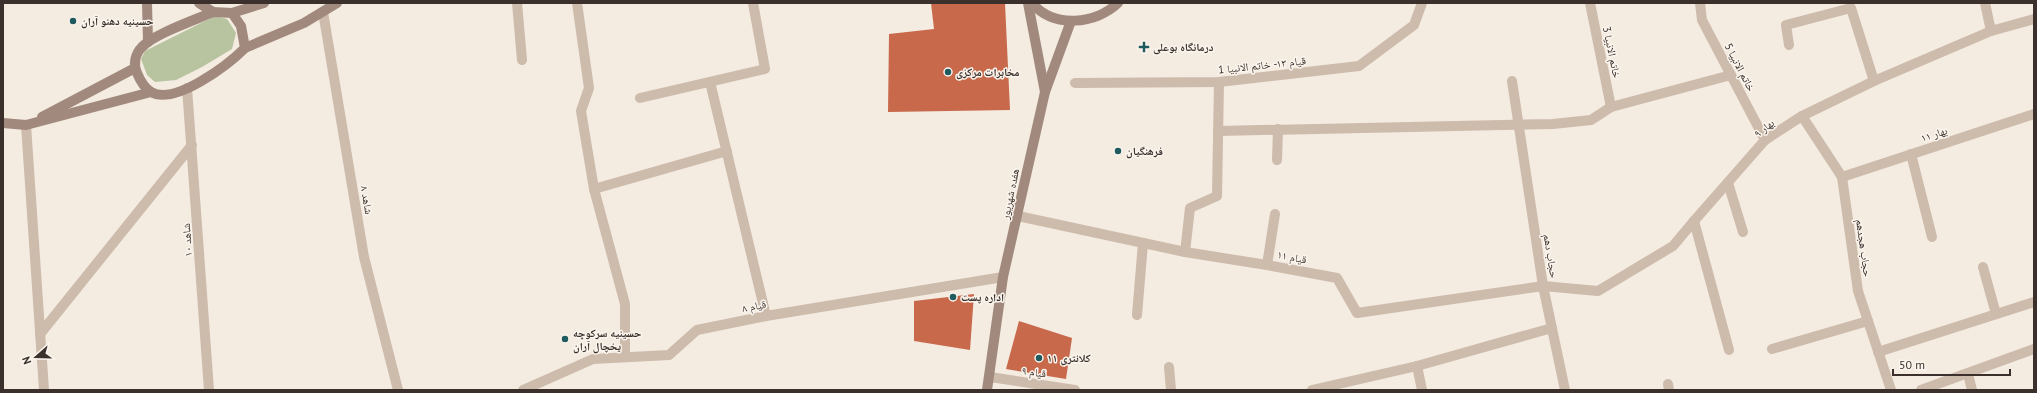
<svg xmlns="http://www.w3.org/2000/svg" width="2037" height="393" font-family="'PT Sans','Noto Naskh Arabic',sans-serif">
	<rect width="100%" height="100%" fill="#f4ebe1"/>
	<!-- green -->
	<polygon fill="#b8c4a0" points="215,16 227,19 236,33 232,49 202,67 176,80 155,82 147,75 141,59 145,51"/>
	<!-- building -->
	<g fill="#c8694b">
		<polygon points="931,3 1005,3 1010,110 888,112 889,34 934,29"/>
		<polygon points="974,294 970,350 914,341 914,301"/>
		<polygon points="1019,321 1072,338 1066,379 1006,369"/>
	</g>
	<g fill="none" stroke-linecap="round" stroke-linejoin="round">
		<!-- street -->
		<g stroke="#cdbbac" stroke-width="10">
			<polyline points="517,3 522,60"/>
			<polyline points="577,3 589,88 581,111 594,189 625,304 625,357"/>
			<polyline points="1590,3 1611,107"/>
			<polyline points="1700,3 1702,20 1765,140"/>
			<polyline points="1985,3 1991,31"/>
			<polyline points="323,12 364,257 398,390"/>
			<polyline points="1789,45 1786,25 1851,8 1874,81"/>
			<polyline points="1512,81 1543,286 1565,390"/>
			<polyline points="710,82 766,316"/>
			<polyline points="1075,83 1219,82 1359,66 1414,25 1422,3"/>
			<polyline points="187,88 209,390"/>
			<polyline points="640,98 765,69 753,3"/>
			<polyline points="1802,116 1842,177 1858,291 1891,390"/>
			<polyline points="26,125 44,390"/>
			<polyline points="1218,131 1553,124 1591,120 1611,107 1731,75"/>
			<polyline points="1911,154 1932,237"/>
			<polyline points="1277,160 1278,129"/>
			<polyline points="1842,177 2034,114"/>
			<polyline points="1728,183 1743,232"/>
			<polyline points="594,189 727,151"/>
			<polyline points="1018,216 1185,252 1267,265 1337,278 1357,313 1543,286 1598,291 1673,246 1694,221 1765,140 1802,116 1874,81 1991,31 2034,19"/>
			<polyline points="1694,221 1729,350"/>
			<polyline points="1185,252 1190,208 1217,196 1219,82"/>
			<polyline points="1267,265 1275,214"/>
			<polyline points="1983,267 1996,314"/>
			<polyline points="1137,315 1143,243"/>
			<polyline points="40,334 192,145"/>
			<polyline points="1772,349 1868,321"/>
			<polyline points="1878,352 2034,302"/>
			<polyline points="1417,366 1422,390"/>
			<polyline points="1169,367 1171,390"/>
			<polyline points="1968,374 1972,390"/>
			<polyline points="990,377 1075,390"/>
			<polyline points="1668,384 1669,390"/>
			<polyline points="523,390 593,359 669,355 697,330 766,316 1003,277"/>
			<polyline points="1312,390 1417,366 1552,328"/>
			<polyline points="1921,390 2034,349"/>
		</g>
		<!-- secondary -->
		<g stroke="#a18a7d" stroke-width="10">
			<polyline points="147,3 148,42"/>
			<polyline points="199,3 213,12"/>
			<path d="M1032,3C1054,29 1096,24 1118,3"/>
			<path d="M213,12L232,13L241,26L245,48C229,64 175,106 151,92C144,88 140,80 137,73C133,64 135,54 142,47C154,34 195,20 213,12Z"/>
			<polyline points="232,13 264,3"/>
			<polyline points="245,48 304,23 337,3"/>
			<polyline points="1045,92 1071,21"/>
			<polyline points="42,117 135,68"/>
			<polyline points="3,123 26,125 151,92"/>
			<polyline points="987,390 1003,277 1045,92 1028,3"/>
		</g>
	</g>
	<!-- markers -->
	<g fill="#1f5a5e" stroke="#fbf5ee" stroke-width="1.5">
		<circle cx="73" cy="21" r="4"/>
		<path d="M1142 41h4v4h4v4h-4v4h-4v-4h-4v-4h4z"/>
		<circle cx="948" cy="72" r="4"/>
		<circle cx="1118" cy="151" r="4"/>
		<circle cx="953" cy="297" r="4"/>
		<circle cx="565" cy="339" r="4"/>
		<circle cx="1039" cy="358" r="4"/>
	</g>
	<g text-anchor="middle" stroke-width="3" stroke-linejoin="round" paint-order="stroke">
		<!-- poi labels -->
		<g font-size="11" font-weight="bold" fill="#3b302b" stroke="#fbf5ee" text-anchor="start">
			<text x="81" y="25">حسینیه دهنو آران</text>
			<text x="1153" y="51">درمانگاه بوعلی</text>
			<text x="956" y="76">مخابرات مرکزی</text>
			<text x="1126" y="155">فرهنگیان</text>
			<text x="961" y="301">اداره پست</text>
			<text x="573" y="337">حسینیه سرکوچه<tspan x="573" dy="13">یخچال آران</tspan></text>
			<text x="1047" y="362">کلانتری ۱۱</text>
		</g>
		<!-- street labels -->
		<g font-size="11" fill="#3b302b" stroke="#fbf5ee">
			<text transform="translate(1612 52) rotate(78)" y="4">خاتم الانبیا 3</text>
			<text transform="translate(1262 65) rotate(-6)" y="4">قیام ۱۳- خاتم الانبیا 1</text>
			<text transform="translate(1740 67) rotate(62)" y="4">خاتم الانبیا 5</text>
			<text transform="translate(1764 128) rotate(-38)" y="4">بهار ۹</text>
			<text transform="translate(1934 134) rotate(-18)" y="4">بهار ۱۱</text>
			<text transform="translate(1010 194) rotate(-78)" y="4">هفده شهریور</text>
			<text transform="translate(367 200) rotate(80)" y="4">شاهد ۸</text>
			<text transform="translate(187 240) rotate(-94)" y="4">شاهد ۱۰</text>
			<text transform="translate(1864 248) rotate(82)" y="4">حجاب هجدهم</text>
			<text transform="translate(1551 256) rotate(81)" y="4">حجاب دهم</text>
			<text transform="translate(1292 257) rotate(11)" y="4">قیام ۱۱</text>
			<text transform="translate(754 306) rotate(-11)" y="4">قیام ۸</text>
			<text transform="translate(1034 372) rotate(8)" y="4">قیام ۹</text>
		</g>
	</g>
	<!-- border -->
	<rect width="2037" height="393" fill="none" stroke="#3b302b" stroke-width="8"/>
	<!-- north arrow -->
	<g transform="translate(36 357) rotate(250)" stroke="#fbf5ee" stroke-width="3" paint-order="stroke">
	<path d="M0-3L7 15L0 10L-7 15Z" fill="#3b302b"/>
	<text y="-6" font-size="11" font-weight="bold" text-anchor="middle" fill="#3b302b">N</text>
	</g>
	<!-- scale -->
	<path d="M1893 369v6h117v-6" fill="none" stroke="#3b302b" stroke-width="2"/>
	<text x="1899" y="369" font-size="12" fill="#3b302b" stroke="#fbf5ee" stroke-width="3" paint-order="stroke">50 m</text>
</svg>
